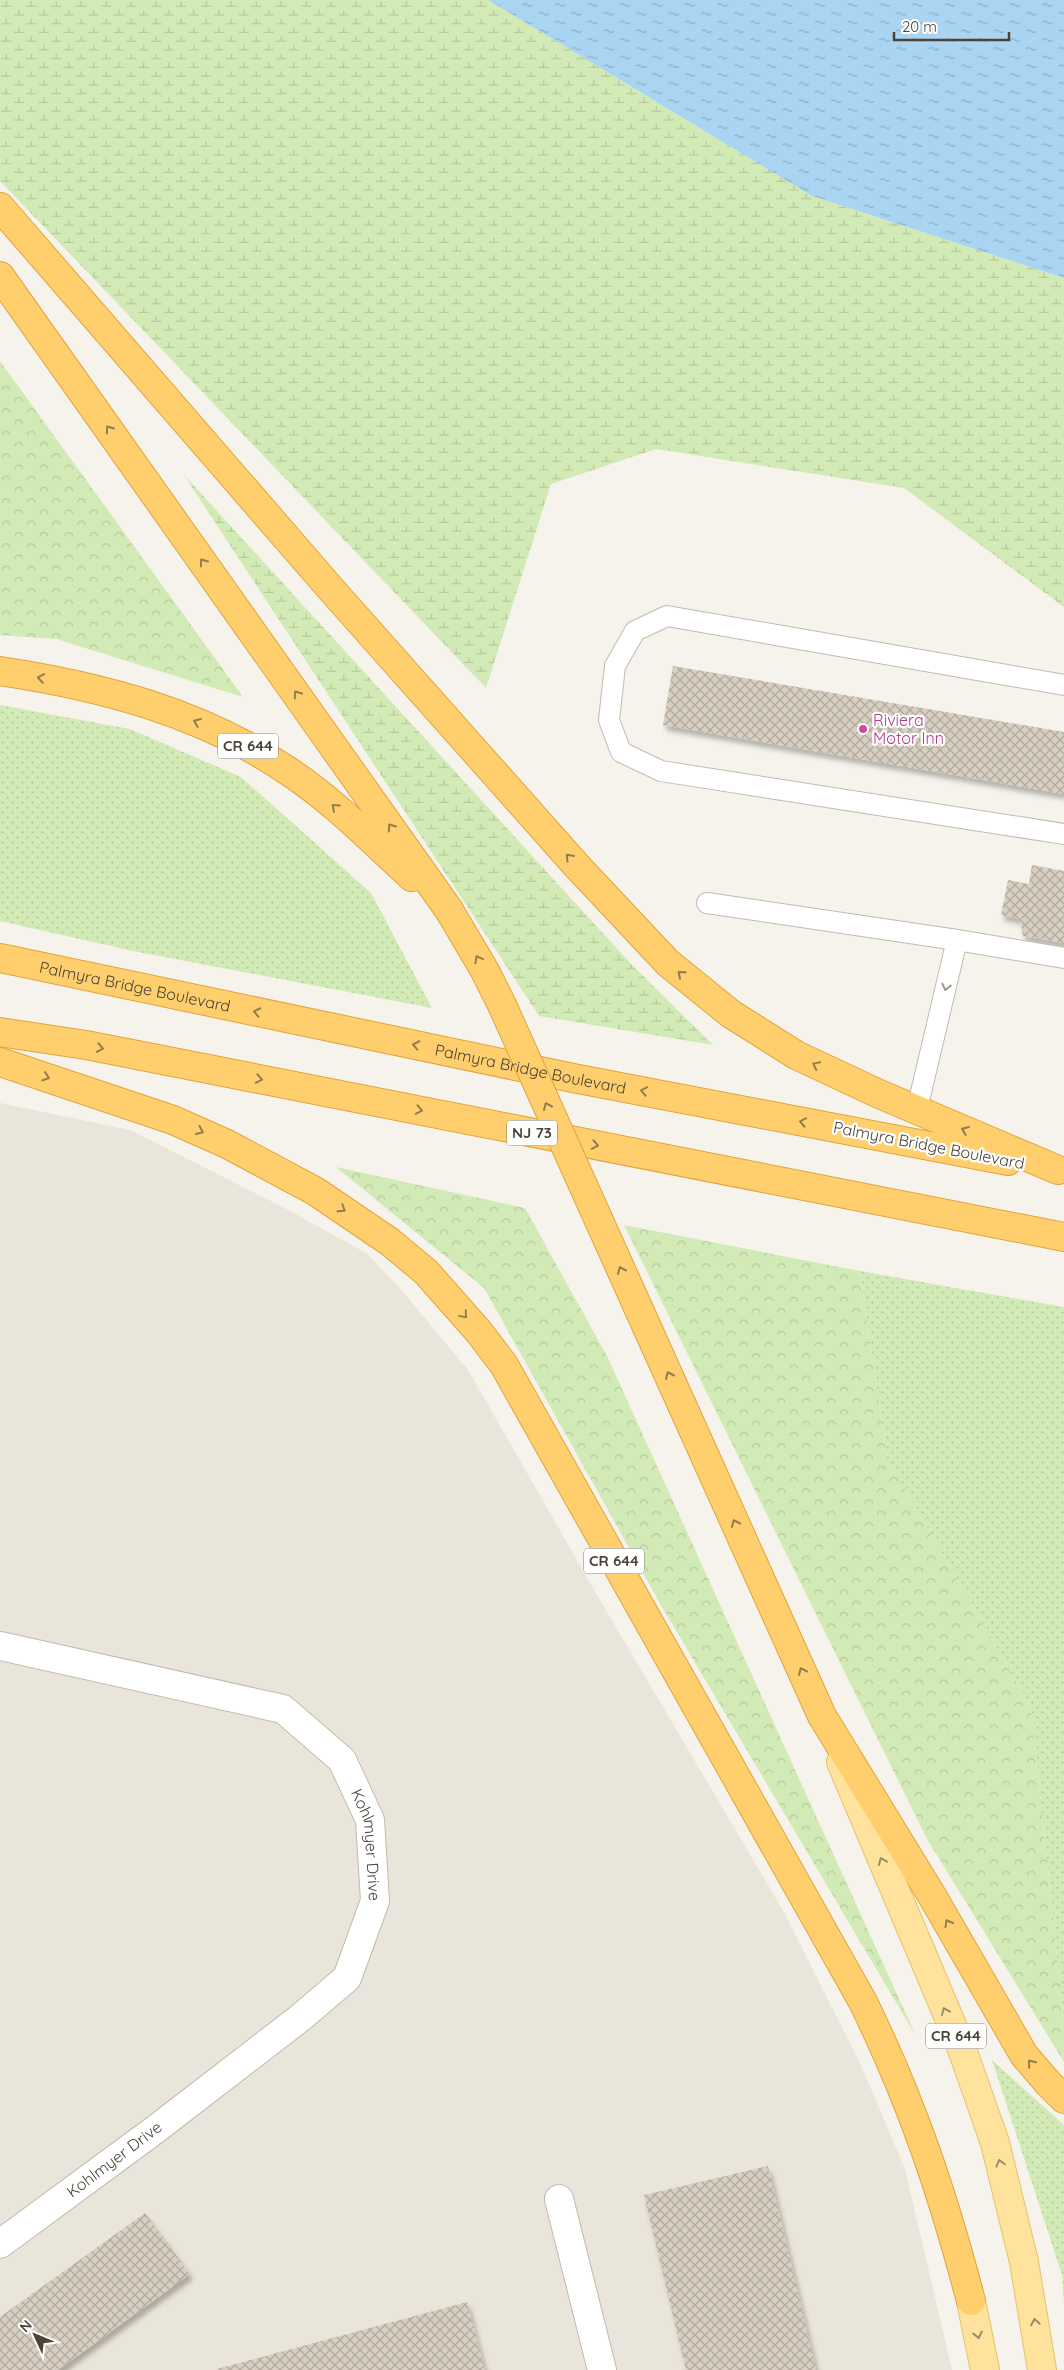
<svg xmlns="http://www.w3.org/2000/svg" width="1064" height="2370" font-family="Quicksand,sans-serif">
	<defs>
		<pattern id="grass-dots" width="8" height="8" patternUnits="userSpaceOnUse" patternTransform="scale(1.25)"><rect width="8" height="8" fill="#d2eab5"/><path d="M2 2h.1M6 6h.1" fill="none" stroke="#b6ca9c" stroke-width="1.8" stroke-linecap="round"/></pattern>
		<pattern id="forest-crowns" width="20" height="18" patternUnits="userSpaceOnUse" patternTransform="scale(1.25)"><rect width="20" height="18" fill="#d2eab5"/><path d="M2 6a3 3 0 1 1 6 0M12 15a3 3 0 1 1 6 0" fill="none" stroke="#b6ca9c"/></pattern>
		<pattern id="wetland-marsh" width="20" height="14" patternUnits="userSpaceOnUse" patternTransform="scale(1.25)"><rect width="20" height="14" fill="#d2eab5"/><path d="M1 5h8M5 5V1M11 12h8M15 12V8" fill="none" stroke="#b6ca9c"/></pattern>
		<pattern id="water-ripples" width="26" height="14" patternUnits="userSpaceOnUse" patternTransform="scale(1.25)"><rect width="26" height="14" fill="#a9d4f2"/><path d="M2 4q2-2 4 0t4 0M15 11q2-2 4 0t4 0" fill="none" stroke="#8caec5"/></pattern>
		<pattern id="building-cross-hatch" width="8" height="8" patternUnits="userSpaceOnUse" patternTransform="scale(1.25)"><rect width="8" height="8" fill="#d8cfc1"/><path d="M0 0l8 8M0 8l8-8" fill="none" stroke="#b1aa9e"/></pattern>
		<filter id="shadow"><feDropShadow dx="3" dy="5.5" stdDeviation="2.5" flood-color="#0004"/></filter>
	</defs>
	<rect width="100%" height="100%" fill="#f6f3ec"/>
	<!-- residential -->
	<polygon fill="#eae5da" points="0,1103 130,1130 281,1206 366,1253 399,1287 468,1370 597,1595 785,1914 860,2063 905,2169 952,2370 0,2370"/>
	<!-- grass -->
	<g fill="url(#grass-dots)">
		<polygon points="0,705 130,729 241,777 371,893 432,1008 133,951 0,921"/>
		<polygon points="860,1271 1064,1307 1064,2023 1031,1707 887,1458"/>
		<polygon points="992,2060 1064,2125 1064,2303 1062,2275"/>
	</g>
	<!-- forest -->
	<g fill="url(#forest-crowns)">
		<polygon points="0,361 243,697 56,639 0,635"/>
		<polygon points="336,1167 525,1208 607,1356 916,2036 662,1607 484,1288"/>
		<polygon points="624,1225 860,1271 887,1458 1031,1707 1064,2023 1064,2062 927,1839"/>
	</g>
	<!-- wetland -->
	<g fill="url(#wetland-marsh)">
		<polygon points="0,0 488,0 812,196 1064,278 1064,607 904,488 656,449 551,484 486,688 0,181"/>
		<polygon points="184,475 632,965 713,1045 539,1016"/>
	</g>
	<!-- water -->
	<polygon fill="url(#water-ripples)" points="488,0 1064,0 1064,278 812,196"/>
	<!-- building -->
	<g fill="url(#building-cross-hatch)" filter="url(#shadow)">
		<polygon points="673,666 1064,732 1064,794 663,725"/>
		<polygon points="1032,865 1064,871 1064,943 1023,936 1020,919 1001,915 1008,880 1029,884"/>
		<polygon points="768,2166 816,2370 686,2370 644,2195"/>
		<polygon points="145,2213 190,2274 58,2370 0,2370 0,2317"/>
		<polygon points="467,2302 485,2370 217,2370 217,2369"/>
	</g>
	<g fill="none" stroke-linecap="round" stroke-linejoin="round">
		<defs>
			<g id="lane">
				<polyline points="1064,685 667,616 635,631 615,666 609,720 621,752 661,771 1064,834"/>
				<polyline points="707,903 957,940 1064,958"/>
				<polyline points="917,1109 957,940"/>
			</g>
			<g id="street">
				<path id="s1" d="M0,1646L283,1709L342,1760L370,1820L375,1901L347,1978L300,2018L156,2129L0,2244"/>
				<polyline points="559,2199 602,2370"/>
			</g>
			<g id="primary">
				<polyline points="841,1762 962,2049 995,2143 1024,2262 1042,2370"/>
				<polyline points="971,2301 985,2370"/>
			</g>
			<g id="highway">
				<polyline points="0,207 330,588 576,865 668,963 731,1014 796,1055 877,1093 1058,1170"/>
				<polyline points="0,276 449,910"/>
				<path d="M0,671C100,686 200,712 285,769C332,799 371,840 412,877"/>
				<path id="s2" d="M0,958L573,1078L1008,1161"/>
				<polyline points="0,1032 86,1045 1064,1237"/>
				<path d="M0,1062L173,1120L227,1144L315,1191L390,1242L426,1272L479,1332L504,1365L863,2002C912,2102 943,2194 971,2301"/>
				<polyline points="641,1314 822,1716 931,1894 1024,2055 1048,2083 1064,2099"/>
			</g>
		</defs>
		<!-- lane casing -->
		<use href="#lane" stroke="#c2bbae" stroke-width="22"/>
		<!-- street casing -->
		<use href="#street" stroke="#c2bbae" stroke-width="30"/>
		<!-- primary casing -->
		<use href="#primary" stroke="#e6c16a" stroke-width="30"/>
		<!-- highway casing -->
		<use href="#highway" stroke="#e0a43c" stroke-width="30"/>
		<!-- lane -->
		<use href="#lane" stroke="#fff" stroke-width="20"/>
		<!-- street -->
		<use href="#street" stroke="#fff" stroke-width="28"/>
		<!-- primary -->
		<use href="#primary" stroke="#ffe39c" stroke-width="28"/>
		<!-- highway -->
		<use href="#highway" stroke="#ffcf6e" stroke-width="28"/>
		<defs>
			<polyline id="highway-bridge" points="449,910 485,971 502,1005 641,1314"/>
		</defs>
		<!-- highway-bridge casing -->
		<use href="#highway-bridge" stroke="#e0a43c" stroke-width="30" stroke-linecap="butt"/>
		<!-- highway-bridge -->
		<use href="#highway-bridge" stroke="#ffcf6e" stroke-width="28"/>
	</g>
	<!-- one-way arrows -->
	<defs><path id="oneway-chevron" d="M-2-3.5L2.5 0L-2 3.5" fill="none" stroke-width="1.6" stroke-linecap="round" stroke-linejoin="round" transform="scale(1.25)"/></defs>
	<g stroke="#937c4e">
		<use href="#oneway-chevron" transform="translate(109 429) rotate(-125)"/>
		<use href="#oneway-chevron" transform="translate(203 562) rotate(-125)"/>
		<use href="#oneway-chevron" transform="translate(41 678) rotate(-170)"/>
		<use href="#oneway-chevron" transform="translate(297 694) rotate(-125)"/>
		<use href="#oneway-chevron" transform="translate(197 722) rotate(-157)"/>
		<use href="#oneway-chevron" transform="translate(335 807) rotate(-138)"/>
		<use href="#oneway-chevron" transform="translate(391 827) rotate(-125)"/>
		<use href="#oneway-chevron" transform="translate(569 857) rotate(-132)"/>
		<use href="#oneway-chevron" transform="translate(478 959) rotate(-119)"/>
		<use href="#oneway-chevron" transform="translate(681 974) rotate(-140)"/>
		<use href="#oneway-chevron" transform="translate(257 1012) rotate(-168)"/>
		<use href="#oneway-chevron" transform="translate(416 1045) rotate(-168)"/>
		<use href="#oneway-chevron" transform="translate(100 1048) rotate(11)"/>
		<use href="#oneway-chevron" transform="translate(816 1065) rotate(-154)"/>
		<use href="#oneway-chevron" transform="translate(46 1077) rotate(18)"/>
		<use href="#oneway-chevron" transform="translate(259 1079) rotate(11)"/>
		<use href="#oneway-chevron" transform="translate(644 1091) rotate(-169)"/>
		<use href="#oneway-chevron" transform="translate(547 1106) rotate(-114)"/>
		<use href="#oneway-chevron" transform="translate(419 1110) rotate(11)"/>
		<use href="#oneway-chevron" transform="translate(803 1122) rotate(-169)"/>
		<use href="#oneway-chevron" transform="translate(965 1130) rotate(-157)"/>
		<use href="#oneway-chevron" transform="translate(200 1131) rotate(24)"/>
		<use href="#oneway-chevron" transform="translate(595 1145) rotate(11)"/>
		<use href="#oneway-chevron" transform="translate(342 1209) rotate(33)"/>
		<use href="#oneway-chevron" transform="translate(621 1270) rotate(-114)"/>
		<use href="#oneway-chevron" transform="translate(464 1315) rotate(50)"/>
		<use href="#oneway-chevron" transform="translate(669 1375) rotate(-114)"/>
		<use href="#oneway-chevron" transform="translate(735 1523) rotate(-114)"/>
		<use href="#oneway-chevron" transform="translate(802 1671) rotate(-114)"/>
		<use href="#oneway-chevron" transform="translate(948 1923) rotate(-120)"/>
		<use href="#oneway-chevron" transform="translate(1031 2063) rotate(-129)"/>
	</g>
	<use stroke="#9c9892" href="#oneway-chevron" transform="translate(946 987) rotate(103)"/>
	<g stroke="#9c8c66">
		<use href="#oneway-chevron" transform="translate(882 1861) rotate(-112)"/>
		<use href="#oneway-chevron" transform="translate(945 2011) rotate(-113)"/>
		<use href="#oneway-chevron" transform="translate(1000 2163) rotate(-105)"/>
		<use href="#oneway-chevron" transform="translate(1035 2322) rotate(-100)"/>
		<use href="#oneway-chevron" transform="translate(978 2335) rotate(78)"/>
	</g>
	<!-- markers -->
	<circle fill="#d1479c" stroke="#fff" stroke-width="2" cx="863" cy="729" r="5"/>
	<g text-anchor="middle" stroke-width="4.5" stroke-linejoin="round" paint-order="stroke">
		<!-- shield labels -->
		<g fill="#fff" stroke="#817c74" stroke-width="1">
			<rect x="218" y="733.5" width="60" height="25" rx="4"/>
			<rect x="507" y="1120.5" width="50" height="25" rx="4"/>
			<rect x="584" y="1548.5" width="60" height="25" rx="4"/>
			<rect x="926" y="2023.5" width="60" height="25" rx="4"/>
		</g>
		<g font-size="15" font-weight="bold" fill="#4b4439">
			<text x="248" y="751">CR 644</text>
			<text x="532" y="1138">NJ 73</text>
			<text x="614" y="1566">CR 644</text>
			<text x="956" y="2041">CR 644</text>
		</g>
		<!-- hotel labels -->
		<g font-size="16" fill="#b23c85" stroke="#fff" text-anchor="start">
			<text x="873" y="726">Riviera<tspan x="873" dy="18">Motor Inn</tspan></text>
		</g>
		<!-- street labels -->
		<g font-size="16" fill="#4b4439" stroke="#fff">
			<text dy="6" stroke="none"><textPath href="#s2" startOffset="138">Palmyra Bridge Boulevard</textPath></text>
			<text dy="6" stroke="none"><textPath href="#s2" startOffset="542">Palmyra Bridge Boulevard</textPath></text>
			<text transform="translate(929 1145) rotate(11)" y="6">Palmyra Bridge Boulevard</text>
			<text dy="6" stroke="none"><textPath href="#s1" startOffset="458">Kohlmyer Drive</textPath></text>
			<text transform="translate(114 2159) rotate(-37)" y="6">Kohlmyer Drive</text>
		</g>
	</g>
	<!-- north arrow -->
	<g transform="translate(35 2335) rotate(314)" stroke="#ffffff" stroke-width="4" paint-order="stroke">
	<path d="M0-4L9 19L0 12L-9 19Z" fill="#4b4439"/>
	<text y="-8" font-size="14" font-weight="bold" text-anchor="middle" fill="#4b4439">N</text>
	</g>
	<!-- scale -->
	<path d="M894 32v8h115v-8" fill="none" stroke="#4b4439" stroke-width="2.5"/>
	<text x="902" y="32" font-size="15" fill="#4b4439" stroke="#ffffff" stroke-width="4" paint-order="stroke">20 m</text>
</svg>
